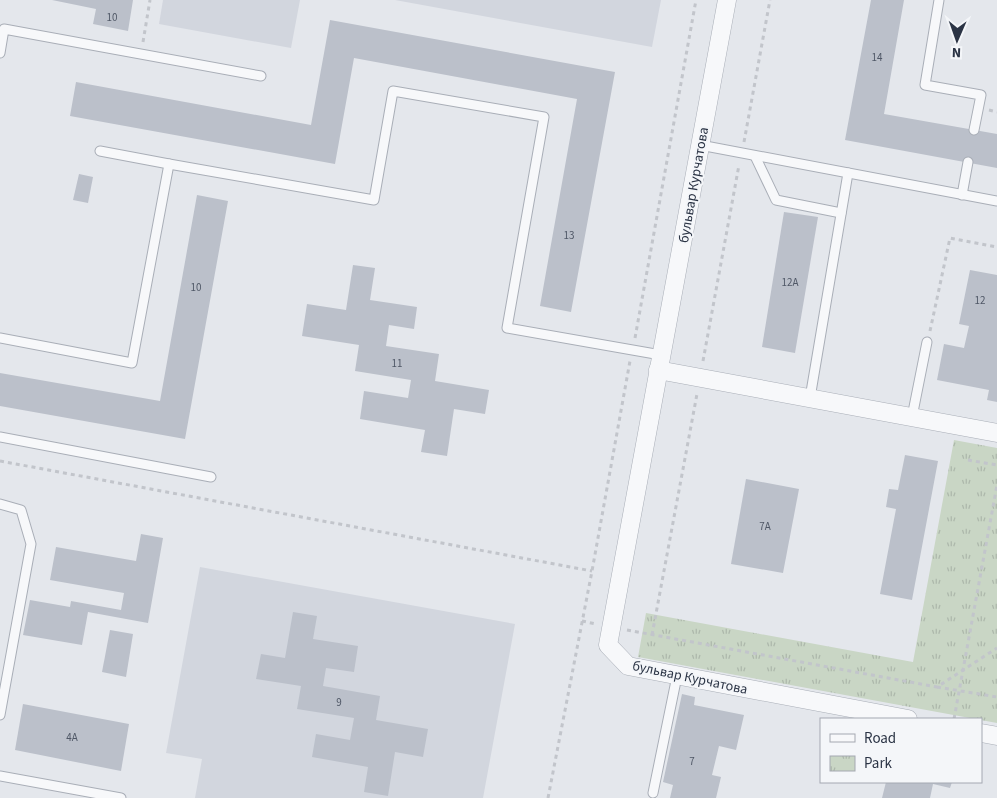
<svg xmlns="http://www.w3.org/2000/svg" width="997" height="798" font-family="'Source Sans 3',sans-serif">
	<defs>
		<pattern id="park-tufts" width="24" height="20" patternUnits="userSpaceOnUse" patternTransform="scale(1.25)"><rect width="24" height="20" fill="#c9d6c5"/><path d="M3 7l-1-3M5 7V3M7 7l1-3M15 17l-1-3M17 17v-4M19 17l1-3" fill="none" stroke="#adb8ab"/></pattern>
	</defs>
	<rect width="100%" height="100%" fill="#e4e7ec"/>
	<!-- built -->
	<g fill="#d2d6de">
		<polygon points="163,0 300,0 291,48 159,24"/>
		<polygon points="395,0 661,0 652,47"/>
		<polygon points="200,567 515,624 483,798 195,798 202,759 166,753"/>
	</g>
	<!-- park -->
	<polygon fill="url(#park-tufts)" points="954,440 997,448 997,723 638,657 646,613 913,662"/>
	<!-- building -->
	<g fill="#bbc0ca">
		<polygon points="52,0 133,0 128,31 93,24 96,9"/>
		<polygon points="871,0 904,0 884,114 997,134 997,168 845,140"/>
		<polygon points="330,20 615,72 571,312 540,306 577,99 354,58 335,164 70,116 76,82 311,125"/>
		<polygon points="79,174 93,177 88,203 73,200"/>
		<polygon points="197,195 228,201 185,439 0,406 0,373 160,401"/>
		<polygon points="784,212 818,217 795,353 762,347"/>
		<polygon points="353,265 375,268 370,300 417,307 414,329 389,325 386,346 439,354 435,381 489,390 485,414 454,409 447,456 421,452 425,430 360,419 364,391 408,398 411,380 355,371 359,345 302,336 307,304 346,310"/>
		<polygon points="970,270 997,275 997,402 987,400 989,390 937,380 944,344 964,348 969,326 959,324"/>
		<polygon points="905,455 938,461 912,600 880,594 896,509 886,507 889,489 898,490"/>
		<polygon points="746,479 799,489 783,573 731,564"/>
		<polygon points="141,534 163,538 148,623 88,612 82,645 23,635 30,600 70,607 71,601 121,610 124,593 50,580 56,547 136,561"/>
		<polygon points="293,612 317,616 313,639 358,646 354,672 326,668 323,686 380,696 376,720 428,729 423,757 395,752 388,796 364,792 368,767 312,757 316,734 350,740 354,718 297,709 301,686 256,679 261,654 285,658"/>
		<polygon points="110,630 133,634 126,677 102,672"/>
		<polygon points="682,694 695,697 694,705 744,715 736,750 719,746 712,775 721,777 716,798 670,798 673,785 663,782"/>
		<polygon points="23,704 129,724 121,771 15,750"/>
		<polygon points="886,782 952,782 950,788 933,784 930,798 882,798"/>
	</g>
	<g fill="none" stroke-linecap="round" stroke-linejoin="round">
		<defs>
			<g id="service">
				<polyline points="939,0 925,85 981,95 974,130"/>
				<polyline points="0,53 4,29 261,76"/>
				<polyline points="700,145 997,201"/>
				<polyline points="755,156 776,200 841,213"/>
				<polyline points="169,164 374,200 393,91 544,117 507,328 661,355"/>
				<polyline points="962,195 968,162"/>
				<polyline points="0,338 132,363 169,164 100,151"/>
				<polyline points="810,398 848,173"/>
				<polyline points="912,417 927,342"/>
				<polyline points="0,437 211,477"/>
				<polyline points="0,504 21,510 31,544 0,715"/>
				<polyline points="0,776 121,798"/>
				<polyline points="653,793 677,676"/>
			</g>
			<g id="minor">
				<polyline points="727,0 608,645 628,666 908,719"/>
				<polyline points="658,370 997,433"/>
				<polyline points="981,733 997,736"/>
			</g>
		</defs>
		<!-- service casing -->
		<use href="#service" stroke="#a9aeb7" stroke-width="11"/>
		<!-- minor casing -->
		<use href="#minor" stroke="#a9aeb7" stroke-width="19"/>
		<!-- path -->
		<g stroke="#c2c5cb" stroke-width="3" stroke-dasharray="4 4" stroke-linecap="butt">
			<polyline points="143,42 150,0"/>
			<polyline points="989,110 997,112"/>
			<polyline points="744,142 770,0"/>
			<polyline points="930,331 950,238 997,247"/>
			<polyline points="635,338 696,0"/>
			<polyline points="703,361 739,165"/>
			<polyline points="968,460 997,465"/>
			<polyline points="0,461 592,571"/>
			<polyline points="582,621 596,624"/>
			<polyline points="627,630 937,687 997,648"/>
			<polyline points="652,635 697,394"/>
			<polyline points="937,687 997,697"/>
			<polyline points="954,719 997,485"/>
			<polyline points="548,798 592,571 630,361"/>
		</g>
		<!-- service -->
		<use href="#service" stroke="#f7f8fa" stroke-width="9"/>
		<!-- minor -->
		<use href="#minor" stroke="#f7f8fa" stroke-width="18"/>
	</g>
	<g text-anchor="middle" stroke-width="4" stroke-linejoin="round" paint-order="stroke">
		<!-- number labels -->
		<g font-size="11" fill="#4f5766">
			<text x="112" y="21">10</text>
			<text x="877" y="61">14</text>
			<text x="569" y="239">13</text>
			<text x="790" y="286">12А</text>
			<text x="196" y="291">10</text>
			<text x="980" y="304">12</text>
			<text x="397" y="367">11</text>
			<text x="765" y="530">7А</text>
			<text x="339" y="706">9</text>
			<text x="72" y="741">4А</text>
			<text x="692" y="765">7</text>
		</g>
		<!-- street labels -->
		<g font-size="14" fill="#2b3445" stroke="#f4f6f9">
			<text transform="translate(693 185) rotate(-80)" y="5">бульвар Курчатова</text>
			<text transform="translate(690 677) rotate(12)" y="5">бульвар Курчатова</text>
		</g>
	</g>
	<!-- legend -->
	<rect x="820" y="718" width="162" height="65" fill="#f4f6f9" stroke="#a4a8b1"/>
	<rect x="830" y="734" width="25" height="8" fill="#f7f8fa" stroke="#a4a8b1"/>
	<text x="864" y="743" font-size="15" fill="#2b3445">Road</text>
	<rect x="830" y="756" width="25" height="15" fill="url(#park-tufts)" stroke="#a4a8b1"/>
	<text x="864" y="768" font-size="15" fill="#2b3445">Park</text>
	<!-- north arrow -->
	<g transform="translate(957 40) rotate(182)" stroke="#f4f6f9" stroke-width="4" paint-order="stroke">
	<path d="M0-4L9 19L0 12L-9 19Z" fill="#2b3445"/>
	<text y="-8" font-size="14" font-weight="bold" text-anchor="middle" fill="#2b3445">N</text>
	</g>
</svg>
